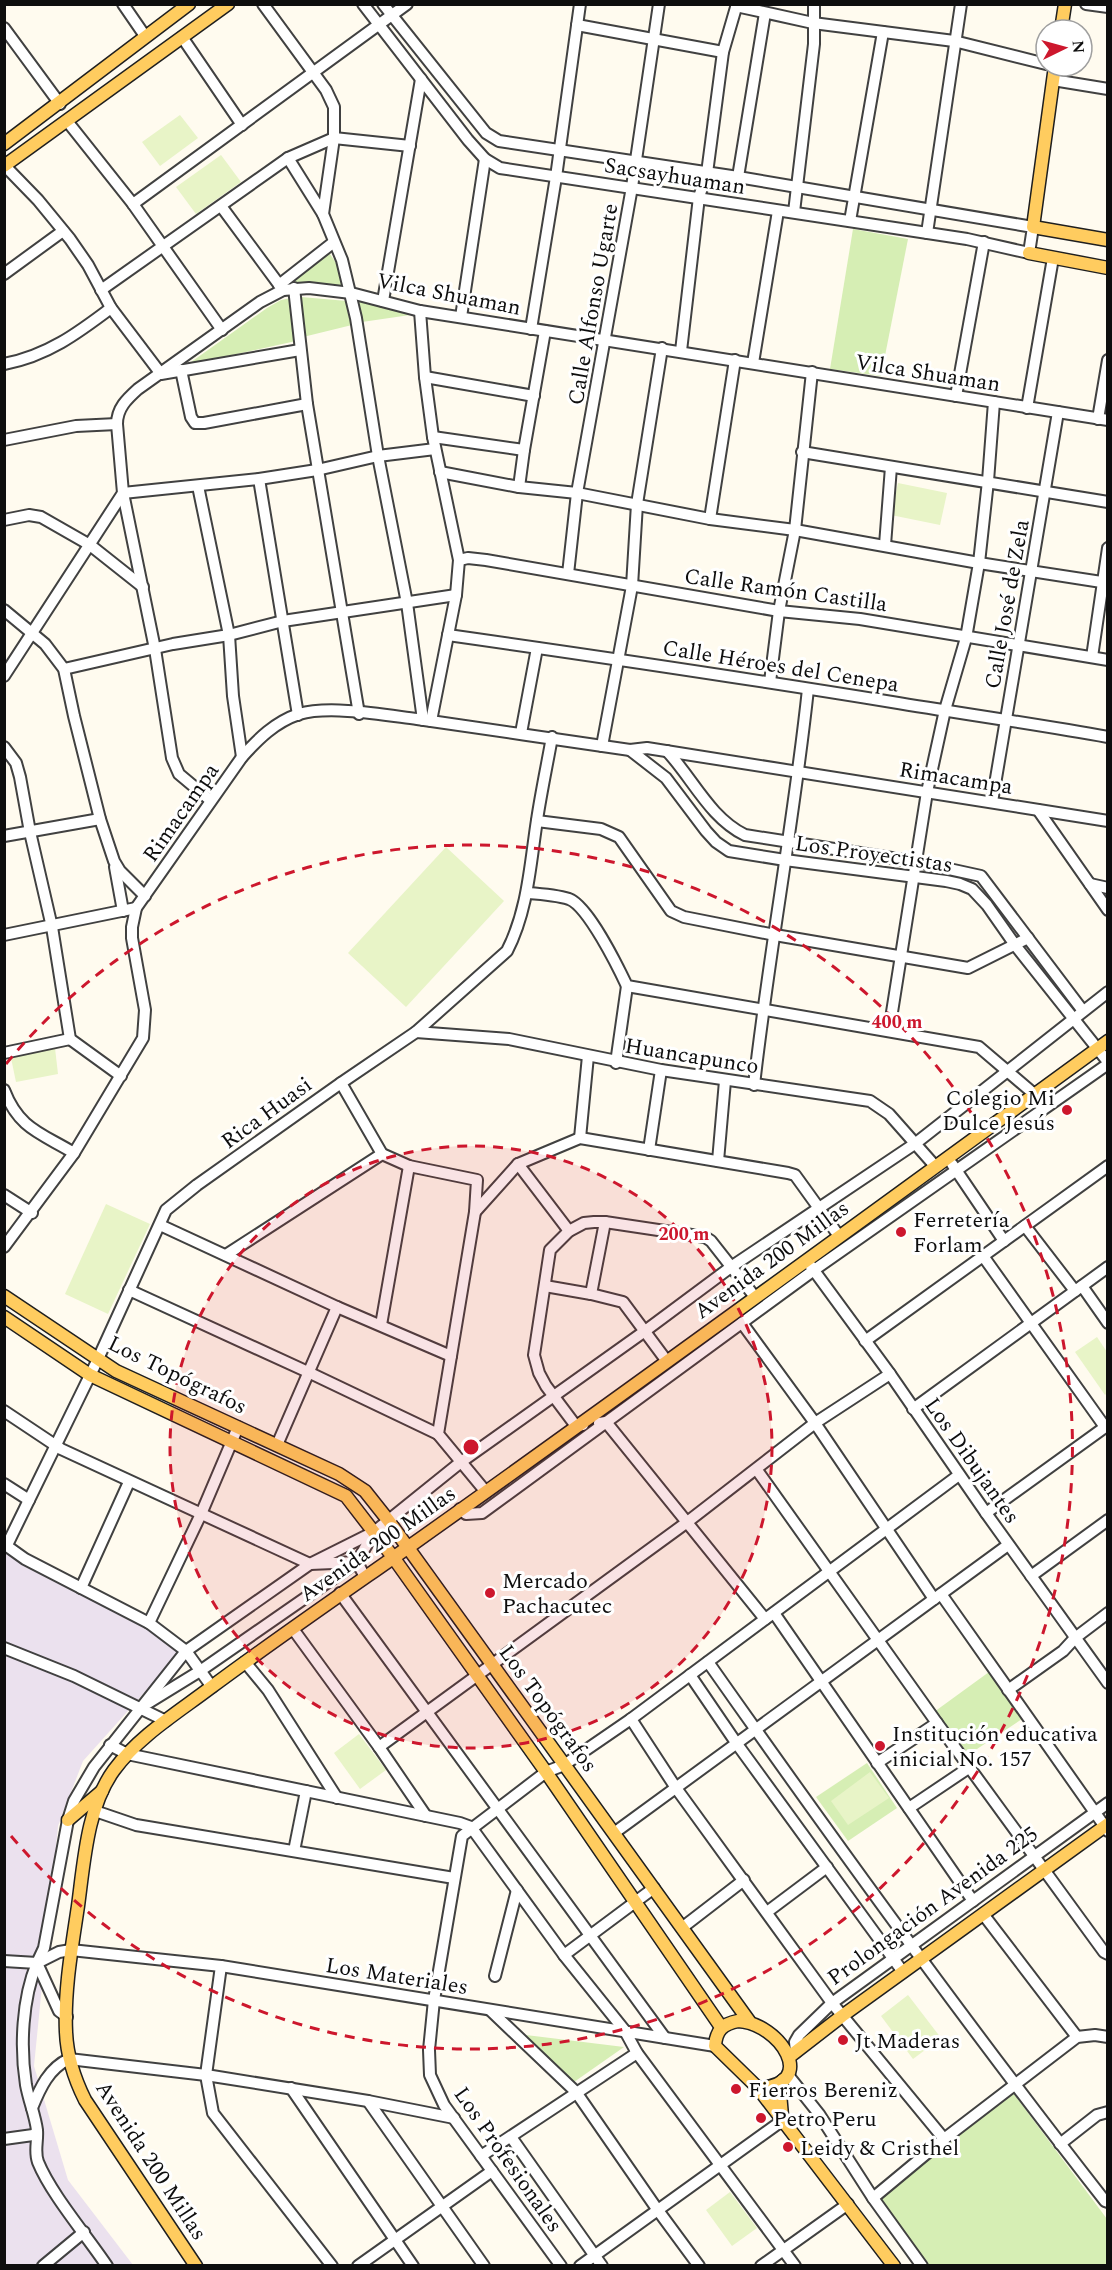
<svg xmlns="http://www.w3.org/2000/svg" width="1112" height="2270" font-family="Spectral,serif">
	<rect width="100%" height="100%" fill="#fffbef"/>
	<!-- industrial -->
	<polygon fill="#ebe1ee" points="4,1548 147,1626 187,1645 83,1761 58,1826 34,2066 68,2180 133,2265 5,2265"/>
	<!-- green -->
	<g fill="#d6eeb4">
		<polygon points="853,229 908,239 881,376 830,369"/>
		<polygon points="328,251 338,266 344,286 319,283 285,285"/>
		<polygon points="301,297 347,301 352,325 303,337"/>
		<polygon points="291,298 296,341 187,365 267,308 281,300"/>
		<polygon points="358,301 410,315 362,322"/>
		<polygon points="989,1672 1022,1719 968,1755 934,1712"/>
		<polygon points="867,1763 897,1808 848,1841 816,1797"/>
		<polygon points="526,2035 624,2047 574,2082"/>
		<polygon points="1011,2090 1107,2219 1107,2265 926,2265 879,2198"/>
	</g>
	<!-- pitch -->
	<g fill="#e8f4c7">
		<polygon points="180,115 198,138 160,166 142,142"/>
		<polygon points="221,155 241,182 196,214 176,187"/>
		<polygon points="898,483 947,493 940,525 891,515"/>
		<polygon points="446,847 504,901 406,1007 348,953"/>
		<polygon points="55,1048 58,1074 16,1082 11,1058"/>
		<polygon points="106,1204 150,1224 108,1314 65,1294"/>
		<polygon points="1097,1337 1107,1352 1107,1393 1105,1395 1075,1352"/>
		<polygon points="359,1734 386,1770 360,1789 334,1753"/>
		<polygon points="870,1772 889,1798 848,1825 831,1801"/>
		<polygon points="908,1995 941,2038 913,2059 881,2016"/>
		<polygon points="730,2192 757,2228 732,2246 706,2210"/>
	</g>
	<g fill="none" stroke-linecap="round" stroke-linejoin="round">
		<defs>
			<g id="minor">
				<polyline points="123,4 145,36"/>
				<polyline points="263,4 326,90 334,107 334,138 323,214 342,260 356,318 378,456 407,603 423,720"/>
				<polyline points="363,4 468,140 485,159 500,168 967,239 1029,253 1033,227 738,177 499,141 486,133 383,4"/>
				<polyline points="1086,4 1108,7"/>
				<polyline points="736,6 813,23 954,41 1046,64"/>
				<polyline points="577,25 723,52"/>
				<polyline points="4,28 60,104"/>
				<polyline points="182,37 242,125"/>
				<polyline points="1053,80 1108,89"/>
				<polyline points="67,121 133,204 222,330"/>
				<polyline points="288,158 323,214"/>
				<polyline points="5,166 38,200 70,239 88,265 111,308 161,374 300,350"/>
				<polyline points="738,177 765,13"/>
				<polyline points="133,204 407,4"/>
				<polyline points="221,206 283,290"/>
				<polyline points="794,212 814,44 814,4"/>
				<polyline points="850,221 883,32"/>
				<polyline points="927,233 961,4"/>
				<polyline points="4,274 63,231"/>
				<polyline points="279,285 334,242"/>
				<polyline points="294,288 307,404 359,714"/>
				<polyline points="101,290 288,158 334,138 410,146"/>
				<polyline points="383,301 421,79"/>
				<polyline points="420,311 425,377 433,437 459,560 456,595 431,721"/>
				<polyline points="461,317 485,159"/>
				<polyline points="531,329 556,177 580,4"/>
				<polyline points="681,351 699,197 707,173 723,52 737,4"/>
				<polyline points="753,363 778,211"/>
				<path d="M4,364C47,356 78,333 111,308"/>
				<polyline points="181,370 191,417 195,423 204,423 307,404"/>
				<polyline points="425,377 534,396"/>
				<polyline points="956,396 984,242"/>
				<polyline points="1027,408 1053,258"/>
				<polyline points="1098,419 1108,360"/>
				<polyline points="433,437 524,450"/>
				<polyline points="4,440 76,426 117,424"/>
				<polyline points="802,452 1108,502"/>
				<polyline points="440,472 519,487 577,493 710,519 795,530 979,563 1108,583"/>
				<polyline points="259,479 298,715"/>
				<polyline points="198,486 229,635 233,696 242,757"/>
				<polyline points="519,487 524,450 545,331"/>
				<polyline points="710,519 735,360"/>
				<polyline points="4,520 29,515 41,517 90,545 143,587"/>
				<polyline points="885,545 891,467"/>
				<polyline points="459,560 468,558 486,560 779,611 860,619 1108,660"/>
				<polyline points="568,574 577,493 632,187 659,4"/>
				<polyline points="4,610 45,644 64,669 74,716 100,819 114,861 120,871 145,896"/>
				<path d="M448,635C596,656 744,678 892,702C964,714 1036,724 1108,737"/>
				<polyline points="1092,657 1108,548"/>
				<polyline points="64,669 173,644 229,635 283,621 456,595"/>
				<path d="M4,676L123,493L117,424C117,408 127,399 138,389L260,302L283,290L309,288L351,293L420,311L1108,420"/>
				<polyline points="770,682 779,611 795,530 812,372"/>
				<polyline points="521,733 537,648"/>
				<polyline points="602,746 632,586 637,504 662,348"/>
				<polyline points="4,747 16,763 20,777 30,832 52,927 70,1039 121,1076"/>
				<polyline points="630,750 666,778 706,831 716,842 729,851 785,860 946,881 960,884 972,889 987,905 1015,945 1108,1062"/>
				<path d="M667,751C693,779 710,818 745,835L917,862L981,876L1083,1011"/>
				<polyline points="210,800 179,774 172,758 155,649 123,493 259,479 317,470 378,456 435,449"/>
				<polyline points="992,802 1058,412"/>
				<polyline points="1038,810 1108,910"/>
				<polyline points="537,821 601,829 619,837 671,911 684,917 775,935 968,968 1028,938"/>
				<polyline points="4,836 100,819"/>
				<polyline points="115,867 123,911"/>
				<polyline points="1090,884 1108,888"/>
				<path d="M527,893C541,894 556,895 569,899C588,906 618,967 627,986L979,1047L1033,1093"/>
				<polyline points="4,935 136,908"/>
				<polyline points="889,1031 927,792 945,710 966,638 979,563 988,481 994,402"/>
				<polyline points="416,1032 509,1039 661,1070 870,1101 889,1114 935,1166"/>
				<polyline points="4,1053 70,1039"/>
				<polyline points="616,1063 627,986"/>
				<polyline points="341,1083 382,1154 409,1166 477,1180 475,1212 438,1434 486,1492"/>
				<path d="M754,1085C769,952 794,821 808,689"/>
				<path d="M4,1090C19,1129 41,1133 74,1153"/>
				<polyline points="580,1138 588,1056"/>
				<polyline points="649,1150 661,1070"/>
				<polyline points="718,1161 725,1081"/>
				<polyline points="518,1164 569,1231"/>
				<polyline points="952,1164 1004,1241"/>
				<polyline points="4,1195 32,1213"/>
				<polyline points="475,1212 518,1164 580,1138 788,1173 795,1175 839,1236"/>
				<polyline points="160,1225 337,1307 451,1356"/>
				<polyline points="1025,1226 1075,1291"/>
				<path d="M4,1247L74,1153L143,1038L145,1010L132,938V927L136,908L242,757C258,739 275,722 299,714C330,705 385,715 417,719C488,729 559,740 630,750L647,748L1108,821"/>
				<polyline points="226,1255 382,1154"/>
				<polyline points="983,1256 1105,1427"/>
				<polyline points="810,1265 890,1374 986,1513 1108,1683"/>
				<polyline points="545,1286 591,1294 623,1302 666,1360"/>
				<polyline points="1082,1286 1108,1323"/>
				<polyline points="129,1290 308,1372 438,1434"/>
				<polyline points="591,1294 605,1222"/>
				<polyline points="742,1323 815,1423 934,1599"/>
				<polyline points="381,1325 409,1166"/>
				<polyline points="865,1341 1108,1166"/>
				<polyline points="913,1409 1108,1267"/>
				<polyline points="4,1411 61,1449 310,1564 357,1562 365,1577"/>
				<polyline points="599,1423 606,1422 765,1619"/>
				<polyline points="583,1425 576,1426 546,1386 539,1373 534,1355 550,1250 569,1231 584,1223 594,1222 605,1222 705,1237 711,1241 755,1297"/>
				<polyline points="277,1445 337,1307"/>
				<polyline points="757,1470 937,1723 1104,1952 1108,1954"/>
				<polyline points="4,1484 29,1500"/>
				<polyline points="460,1509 466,1514 482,1513 814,1270 1108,1064"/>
				<polyline points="986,1513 1108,1425"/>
				<polyline points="4,1544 25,1559 149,1623 186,1651 212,1687"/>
				<path d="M7,1545L98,1359L166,1210L197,1185L341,1083L416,1032L507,951C528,910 530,865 537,820C541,793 547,765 552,737"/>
				<polyline points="1031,1576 1108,1520"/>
				<polyline points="81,1588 129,1482"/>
				<polyline points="340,1593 665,2038"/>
				<polyline points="941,1594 1108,1831"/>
				<polyline points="774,1613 973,1901"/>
				<polyline points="149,1623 201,1514 238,1427"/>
				<polyline points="293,1629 379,1747 426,1816"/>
				<polyline points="4,1648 74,1676 166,1721"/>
				<polyline points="245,1662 268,1690 337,1798"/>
				<path d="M708,1662C836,1844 967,2025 1105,2201L1108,2202"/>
				<polyline points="690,1675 737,1744 903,1972"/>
				<polyline points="1008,1690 1063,1651 1075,1638 1108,1613"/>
				<polyline points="148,1703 200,1671 357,1562 374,1532"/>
				<polyline points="631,1719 676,1788 832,2003 944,2139"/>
				<polyline points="110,1745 127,1754 460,1823 471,1827 564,1955 625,2031 637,2053 795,2266"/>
				<polyline points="379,1747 686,1523 815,1423 890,1374"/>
				<polyline points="877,1763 937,1723"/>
				<polyline points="909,1808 970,1767"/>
				<polyline points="95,1811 136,1825 454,1878"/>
				<polyline points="614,1833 1008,1545"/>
				<polyline points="294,1851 306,1791"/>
				<polyline points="767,1912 827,1867"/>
				<polyline points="983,1914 1077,2037"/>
				<polyline points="683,1927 744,1880"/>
				<polyline points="564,1955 654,1888"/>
				<polyline points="4,1961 37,1963 59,1952 71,1950 221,1966 715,2046"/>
				<path d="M37,1963C22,1999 20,2047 26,2085C29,2101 35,2115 37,2130C38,2142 34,2151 38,2162C51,2194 87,2236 107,2266"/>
				<polyline points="221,1966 206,2075 213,2113 332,2266"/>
				<polyline points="495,1976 517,1890"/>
				<polyline points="490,2010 576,2092 657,2209 699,2266"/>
				<polyline points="67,2017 59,2011 37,1963 44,1948 68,1820 74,1801 94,1767 186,1651 310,1564 374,1532 461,1462 645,1331 731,1267 916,1143 1108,992"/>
				<polyline points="796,2052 795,2042 799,2035 832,2003 1108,1803"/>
				<polyline points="788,2075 819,2114 873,2198 922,2266"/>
				<polyline points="291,2088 413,2266"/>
				<polyline points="368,2101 484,2266"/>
				<path d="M32,2108C40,2088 49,2068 69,2059L206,2075L368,2101L454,2118"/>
				<polyline points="511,2137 602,2266"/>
				<polyline points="4,2139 33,2135 37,2132"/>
				<polyline points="1060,2144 1097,2115 1108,2112"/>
				<polyline points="481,2156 637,2053"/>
				<polyline points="873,2198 944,2139 1077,2037 1095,2035 1108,2037"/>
				<polyline points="43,2266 84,2232"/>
				<polyline points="358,2266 492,2171"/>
				<polyline points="561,2266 444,2105 430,2075 429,2050 434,2000 462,1836 546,1772 564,1765 631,1719 959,1475"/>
				<polyline points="580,2266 783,2120"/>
				<polyline points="761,2266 848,2204"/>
			</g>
			<g id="major">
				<polyline points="1061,30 1065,4"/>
				<polyline points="1055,66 1033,227 1108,240"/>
				<polyline points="4,144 189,4"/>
				<polyline points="4,166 228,4"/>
				<polyline points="1029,253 1108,268"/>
				<polyline points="4,1296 116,1371 339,1474 365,1491 388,1520 749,2021"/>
				<polyline points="4,1317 90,1375 346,1496 393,1557 546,1772 721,2027"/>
				<polyline points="68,1820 102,1791"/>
				<path d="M738,2021C780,2023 820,2085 758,2088L715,2046C716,2030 723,2024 738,2021Z"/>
				<polyline points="789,2057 842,2016 1108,1824"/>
				<polyline points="758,2088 894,2266"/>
				<polyline points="782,2116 780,2093 783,2080"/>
				<path d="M196,2266L85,2100C74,2078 67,2056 66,2032C64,1990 72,1947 78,1906C84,1862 87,1807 114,1770C139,1736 177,1713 210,1688C276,1639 343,1593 410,1546C644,1380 876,1210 1108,1041"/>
			</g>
		</defs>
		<!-- minor casing -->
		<use href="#minor" stroke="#414141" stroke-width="14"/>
		<!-- major casing -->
		<use href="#major" stroke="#1f1f1f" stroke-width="15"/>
		<!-- minor -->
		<use href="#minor" stroke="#fff" stroke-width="10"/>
		<!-- major -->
		<use href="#major" stroke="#ffcc5f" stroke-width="12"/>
	</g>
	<!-- distance rings -->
	<circle cx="471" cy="1447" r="301" fill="#cd172d" fill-opacity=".12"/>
	<g fill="none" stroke="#cd172d" stroke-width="3" stroke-dasharray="10 8">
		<circle cx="471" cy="1447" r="301"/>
		<path d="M6 1064A602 602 0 1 1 6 1830"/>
	</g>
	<!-- markers -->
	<g fill="#cd172d" stroke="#fff" stroke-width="2">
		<circle cx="1067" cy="1110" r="6"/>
		<circle cx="901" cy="1232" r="6"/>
		<circle cx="490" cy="1593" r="6"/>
		<circle cx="880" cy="1746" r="6"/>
		<circle cx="843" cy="2040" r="6"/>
		<circle cx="736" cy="2089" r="6"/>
		<circle cx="761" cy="2118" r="6"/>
		<circle cx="788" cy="2147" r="6"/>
	</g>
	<g text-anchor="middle" stroke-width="6" stroke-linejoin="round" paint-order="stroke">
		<!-- street labels -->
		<g font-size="22" fill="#0e0e0e" stroke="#fff">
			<text transform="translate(675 175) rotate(9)" y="8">Sacsayhuaman</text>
			<text transform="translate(449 293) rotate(11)" y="8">Vilca Shuaman</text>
			<text transform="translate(592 304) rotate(-80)" y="8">Calle Alfonso Ugarte</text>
			<text transform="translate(928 372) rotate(9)" y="8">Vilca Shuaman</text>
			<text transform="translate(786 589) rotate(8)" y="8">Calle Ramón Castilla</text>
			<text transform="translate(1006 604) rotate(-80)" y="8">Calle José de Zela</text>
			<text transform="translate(781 665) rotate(9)" y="8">Calle Héroes del Cenepa</text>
			<text transform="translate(956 777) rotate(9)" y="8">Rimacampa</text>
			<text transform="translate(180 812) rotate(-55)" y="8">Rimacampa</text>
			<text transform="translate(874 853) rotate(8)" y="8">Los Proyectistas</text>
			<text transform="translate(692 1055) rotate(9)" y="8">Huancapunco</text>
			<text transform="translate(266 1112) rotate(-36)" y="8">Rica Huasi</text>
			<text transform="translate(771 1259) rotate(-36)" y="8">Avenida 200 Millas</text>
			<text transform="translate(178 1374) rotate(26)" y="8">Los Topógrafos</text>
			<text transform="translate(973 1460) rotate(55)" y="8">Los Dibujantes</text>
			<text transform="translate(377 1543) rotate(-35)" y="8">Avenida 200 Millas</text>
			<text transform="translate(549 1708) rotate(54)" y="8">Los Topógrafos</text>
			<text transform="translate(932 1905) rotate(-36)" y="8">Prolongación Avenida 225</text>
			<text transform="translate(397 1975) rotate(9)" y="8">Los Materiales</text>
			<text transform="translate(509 2159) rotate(55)" y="8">Los Profesionales</text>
			<text transform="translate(152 2160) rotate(57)" y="8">Avenida 200 Millas</text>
		</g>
		<!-- poi labels -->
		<g font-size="22" fill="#0e0e0e" stroke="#fff" text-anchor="start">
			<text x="1055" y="1105" text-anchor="end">Colegio Mi<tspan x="1055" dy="25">Dulce Jesús</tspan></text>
			<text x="913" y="1227">Ferretería<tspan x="913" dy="25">Forlam</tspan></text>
			<text x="502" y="1588">Mercado<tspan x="502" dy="25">Pachacutec</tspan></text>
			<text x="892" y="1741">Institución educativa<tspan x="892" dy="25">inicial No. 157</tspan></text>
			<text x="855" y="2048">Jt Maderas</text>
			<text x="748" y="2097">Fierros Bereniz</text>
			<text x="773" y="2126">Petro Peru</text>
			<text x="800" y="2155">Leidy &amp; Cristhel</text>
		</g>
	</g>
	<circle cx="471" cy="1447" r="9" fill="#cd172d" stroke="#fff" stroke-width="3"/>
	<g font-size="18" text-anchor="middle" font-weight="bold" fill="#cd172d" stroke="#fff" stroke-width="6" stroke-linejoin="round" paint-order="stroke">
		<text x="897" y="1028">400 m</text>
		<text x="684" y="1240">200 m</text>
	</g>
	<!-- border -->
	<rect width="1112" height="2270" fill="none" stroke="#0e0e0e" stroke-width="12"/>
	<!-- north arrow -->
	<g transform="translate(1064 48) rotate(85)"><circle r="28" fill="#ffffff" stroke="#9f9f9f" stroke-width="1.5"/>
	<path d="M0-4.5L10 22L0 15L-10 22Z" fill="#cd172d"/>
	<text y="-9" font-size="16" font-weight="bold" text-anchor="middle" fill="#0e0e0e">N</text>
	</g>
</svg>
